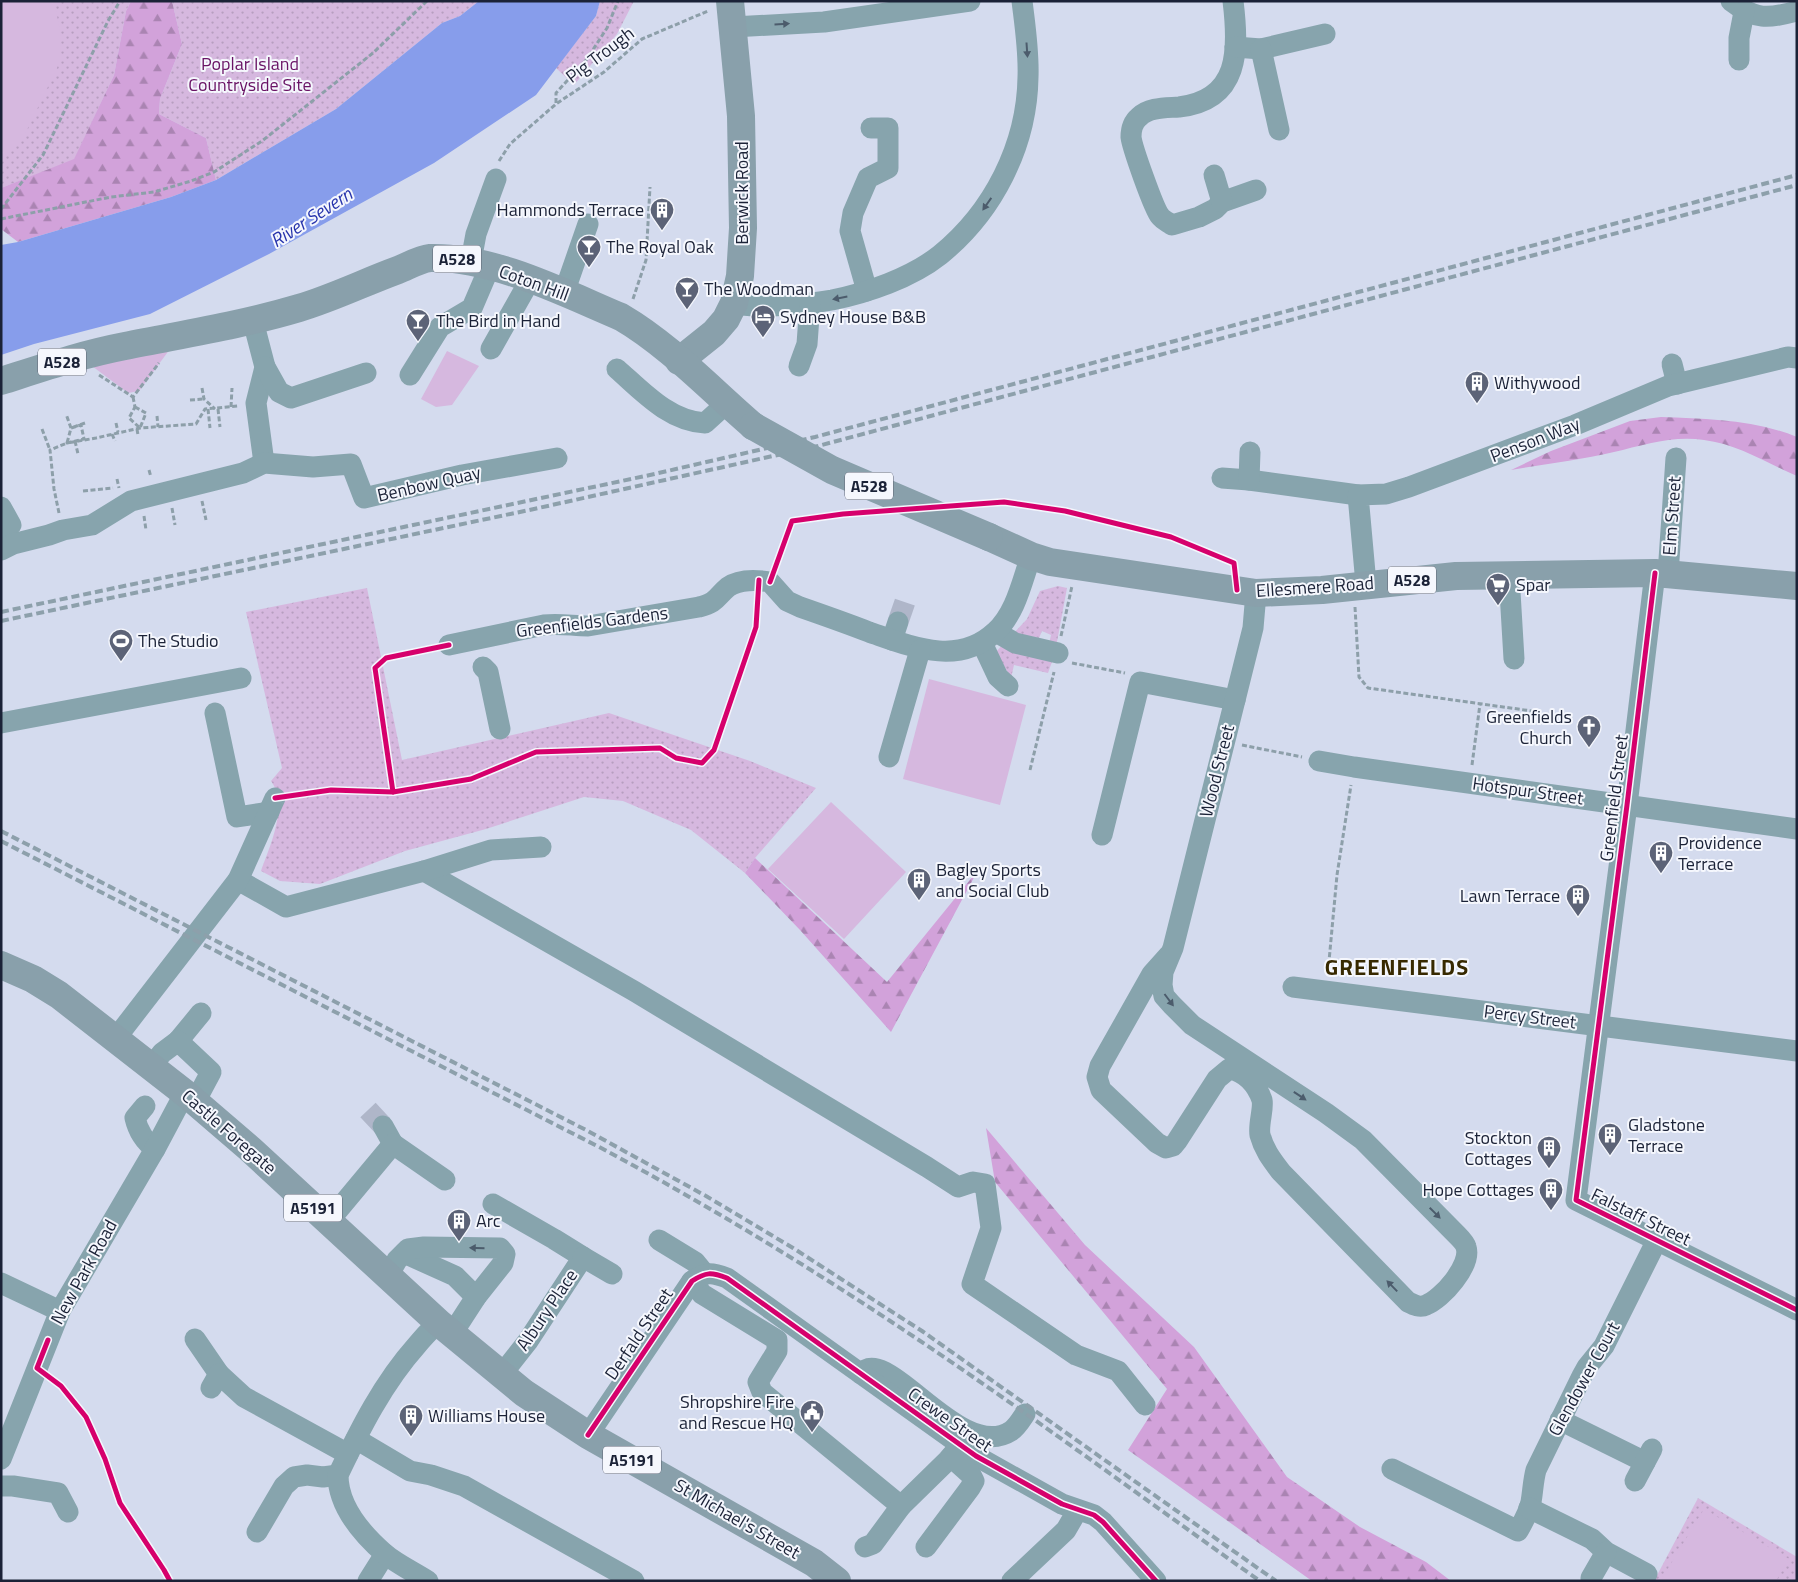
<svg xmlns="http://www.w3.org/2000/svg" width="1798" height="1582" font-family="'Titillium Web',sans-serif">
	<defs>
		<pattern id="grass-dots" width="8" height="8" patternUnits="userSpaceOnUse" patternTransform="scale(1.25)"><rect width="8" height="8" fill="#d6b8df"/><path d="M2 2h.1M6 6h.1" fill="none" stroke="#b79ec0" stroke-width="1.8" stroke-linecap="round"/></pattern>
		<pattern id="forest-firs" width="22" height="20" patternUnits="userSpaceOnUse" patternTransform="scale(1.25)"><rect width="22" height="20" fill="#d2a2da"/><path d="M5 1l3.5 6h-7zM16 11l3.5 6h-7z" fill="#aa84b2"/></pattern>
	</defs>
	<rect width="100%" height="100%" fill="#d4dbee"/>
	<!-- grass -->
	<g fill="url(#grass-dots)">
		<polygon points="1,1 131,1 126,11 114,75 74,160 1,188"/>
		<polygon points="172,1 479,1 460,16 442,23 336,109 216,180 206,138 159,114 160,99 182,44"/>
		<polygon points="600,1 634,1 617,34 574,85 556,68 596,16"/>
		<polygon points="1058,586 1067,588 1056,647 1049,644 1051,635 1042,631 1039,638 1014,633 1027,619 1040,591"/>
		<path d="M367,588L402,760L609,713L750,761L816,788L755,858L745,873L691,830L623,801L584,797L486,829L405,851L320,884L280,881L261,871C270,846 289,805 271,781L282,768L246,612Z"/>
		<polygon points="1003,644 1053,659 1048,673 1014,665 1011,678 996,652"/>
		<polygon points="1698,1498 1797,1557 1797,1581 1654,1581"/>
	</g>
	<!-- forest -->
	<g fill="url(#forest-firs)">
		<polygon points="131,1 172,1 182,44 160,99 159,114 206,138 216,180 171,197 18,242 1,229 1,188 74,159 114,75 126,11"/>
		<path d="M1661,417C1707,419 1753,419 1797,437V476C1767,463 1737,444 1704,440C1674,435 1643,445 1614,452C1580,460 1545,464 1511,470L1551,451L1630,421Z"/>
		<polygon points="755,858 887,982 978,870 891,1032 800,930 745,873"/>
		<polygon points="986,1128 1085,1245 1194,1347 1287,1477 1360,1527 1426,1562 1451,1581 1312,1581 1128,1450 1167,1389 995,1182"/>
	</g>
	<!-- garden -->
	<g fill="#d6b8df">
		<polygon points="1,1 54,1 60,31 61,52 57,68 26,132 1,163"/>
		<polygon points="170,349 139,391 128,393 92,366"/>
		<polygon points="447,351 479,366 452,405 436,407 421,399"/>
		<polygon points="929,679 1026,705 1000,805 903,779"/>
		<polygon points="831,802 906,872 844,939 768,869"/>
		<polygon points="1704,1509 1789,1559 1776,1581 1661,1580"/>
	</g>
	<!-- water -->
	<polygon fill="#879deb" points="479,1 600,1 596,16 536,95 434,163 269,254 150,314 34,344 1,355 1,245 18,242 171,197 216,180 336,109 442,23 460,16"/>
	<g fill="none" stroke-linecap="round" stroke-linejoin="round">
		<!-- minor-tunnel -->
		<g stroke="#afb6c9" stroke-width="21" stroke-dasharray="21 11" stroke-linecap="butt">
			<polyline points="898,622 906,599"/>
			<polyline points="368,1110 383,1126"/>
		</g>
		<!-- path -->
		<g stroke="#8d9fa9" stroke-width="3" stroke-dasharray="5 2.5" stroke-linecap="butt">
			<polyline points="556,103 556,93 587,59 607,28 618,1"/>
			<polyline points="499,161 510,144 556,104 604,72 642,39 708,11"/>
			<polyline points="1,209 43,155 108,21 120,1"/>
			<polyline points="1,219 111,197 154,192 191,181 214,172 262,141 373,53 427,1"/>
			<polyline points="633,299 646,260 650,187"/>
			<polyline points="99,375 133,397 159,363"/>
			<polyline points="202,388 204,399 215,409"/>
			<polyline points="133,397 135,407"/>
			<polyline points="190,400 204,399"/>
			<polygon points="135,407 146,413 140,428 129,418"/>
			<polyline points="231,407 232,388"/>
			<polyline points="208,409 210,428"/>
			<polyline points="218,409 220,427"/>
			<polyline points="157,416 158,427"/>
			<polyline points="85,423 71,428 81,425 84,439 67,443 96,438 140,428 196,424 205,409 238,406"/>
			<polyline points="116,423 118,432"/>
			<polyline points="42,429 50,450"/>
			<polyline points="137,429 138,435"/>
			<polyline points="112,434 115,441"/>
			<polyline points="75,441 78,454"/>
			<polyline points="149,470 151,477"/>
			<polyline points="117,479 119,488"/>
			<polyline points="83,491 113,488"/>
			<polyline points="202,501 206,520"/>
			<polyline points="172,508 175,525"/>
			<polyline points="59,513 54,489 50,450 67,443 71,428 66,414"/>
			<polyline points="144,516 146,530"/>
			<polyline points="1355,607 1359,677 1368,688 1539,712"/>
			<polyline points="1061,636 1072,586"/>
			<polyline points="1072,663 1125,673"/>
			<polyline points="1242,745 1302,757"/>
			<polyline points="1472,765 1480,704"/>
			<polyline points="1030,770 1054,672"/>
			<polyline points="1328,972 1337,875 1351,785"/>
		</g>
		<!-- minor -->
		<g stroke="#87a4ad" stroke-width="21">
			<path d="M1233,1C1239,50 1240,100 1179,107C1166,108 1149,107 1139,117C1133,122 1131,130 1131,137C1132,147 1154,209 1160,216C1163,220 1168,222 1172,225L1199,217L1215,209L1222,202L1256,190"/>
			<path d="M1731,1C1755,20 1768,19 1797,11"/>
			<polyline points="733,27 824,22 970,1"/>
			<polyline points="1235,47 1261,49 1325,34"/>
			<polyline points="1261,49 1279,130"/>
			<polyline points="1739,60 1739,38 1744,12"/>
			<polyline points="1214,175 1222,202"/>
			<polyline points="471,261 476,234 496,179"/>
			<polyline points="867,291 850,231 853,213 868,178 888,168 888,128 871,128"/>
			<polyline points="564,293 588,224"/>
			<path d="M734,303C754,310 809,304 832,300C867,293 911,278 940,255C993,212 1027,146 1028,77C1029,51 1025,26 1022,1"/>
			<polyline points="253,321 265,367 256,403 264,463"/>
			<polyline points="491,349 530,280"/>
			<polyline points="1672,364 1677,384"/>
			<polyline points="799,366 807,344 810,303"/>
			<polyline points="265,367 279,392 291,398 366,373"/>
			<path d="M617,369C643,392 669,421 705,423L727,403"/>
			<polyline points="410,375 440,327 472,308 490,266"/>
			<polyline points="1222,478 1249,480 1358,495"/>
			<polyline points="1249,480 1250,452"/>
			<polyline points="1,507 11,525 1,531"/>
			<polyline points="1,550 13,544 49,535 63,530 92,525 131,501 243,473 264,463 313,467 351,464 364,498 462,475 557,458"/>
			<polyline points="1655,573 1627,805 1576,1200 1797,1310"/>
			<polyline points="1668,574 1676,458"/>
			<polyline points="1509,575 1514,659"/>
			<polyline points="1366,584 1358,495 1386,494 1409,487 1575,425 1668,386 1788,357 1797,358"/>
			<polyline points="996,632 1015,643 1058,653"/>
			<polyline points="892,640 898,622"/>
			<polyline points="982,643 998,677 1008,686"/>
			<path d="M449,645L544,625C560,623 573,626 588,626L699,607C718,602 715,598 728,587C739,579 758,580 770,582L787,601L800,607C823,615 846,623 869,632C910,646 958,667 995,632C1016,613 1022,581 1031,556"/>
			<polyline points="483,667 488,672 500,729"/>
			<polyline points="215,713 237,817 269,812"/>
			<polyline points="1,723 241,678"/>
			<polyline points="889,757 920,650"/>
			<polyline points="1319,761 1354,767 1797,829"/>
			<polyline points="1102,835 1140,682 1235,700"/>
			<polyline points="424,871 634,991 927,1167 958,1187 973,1182 985,1184 991,1228 972,1284 1076,1355 1118,1371 1145,1405"/>
			<polyline points="238,880 286,907 424,871 491,850 541,847"/>
			<path d="M1169,955L1152,974L1100,1066L1097,1077L1101,1090L1157,1143L1166,1148L1173,1146L1177,1141L1217,1079L1229,1069C1245,1071 1257,1085 1262,1100C1264,1109 1258,1124 1260,1135C1264,1150 1272,1160 1281,1172L1408,1302C1414,1305 1420,1308 1426,1305C1442,1299 1472,1265 1466,1247C1465,1243 1460,1238 1457,1235L1363,1140L1326,1113L1192,1025L1172,1005L1164,996L1162,985L1163,972L1173,948L1253,628L1256,593"/>
			<polyline points="1293,987 1797,1051"/>
			<polyline points="116,1038 238,880 275,798"/>
			<polyline points="178,1041 201,1013"/>
			<polyline points="151,1067 162,1053 178,1041 211,1072 195,1102"/>
			<path d="M145,1106L135,1118C138,1131 144,1141 155,1149"/>
			<polyline points="383,1126 393,1144"/>
			<polyline points="493,1204 554,1239 583,1257 528,1341 502,1374"/>
			<polyline points="328,1222 393,1144 445,1180"/>
			<polyline points="659,1240 695,1262 704,1273"/>
			<polyline points="404,1253 455,1276 476,1297"/>
			<polyline points="583,1257 612,1274"/>
			<polyline points="388,1276 397,1260 408,1249 424,1247 500,1248 505,1254 503,1263 476,1297 452,1334"/>
			<polyline points="692,1281 702,1294 777,1340 777,1351 758,1382 762,1392 901,1506"/>
			<polyline points="1,1283 60,1311"/>
			<polyline points="195,1339 219,1374"/>
			<path d="M861,1374C886,1341 960,1464 1011,1431C1017,1427 1021,1420 1025,1414"/>
			<polyline points="211,1388 219,1374 244,1397 348,1454"/>
			<polyline points="1560,1420 1645,1462"/>
			<path d="M588,1435L692,1281C706,1272 711,1272 727,1278L976,1456L1062,1504L1094,1515L1103,1522L1156,1581"/>
			<polyline points="356,1439 410,1471 431,1475 464,1486 634,1581"/>
			<polyline points="1,1459 60,1311 155,1149 181,1100 186,1094"/>
			<path d="M1392,1469L1518,1531C1523,1522 1529,1512 1531,1502C1533,1491 1533,1481 1536,1470L1582,1376L1587,1367L1604,1346L1657,1240"/>
			<polyline points="1635,1481 1652,1449"/>
			<polyline points="1,1486 13,1486 58,1493 68,1512"/>
			<polyline points="1529,1508 1592,1539 1606,1552 1647,1574"/>
			<polyline points="257,1532 284,1486 294,1477 307,1475 323,1477 338,1475"/>
			<polyline points="865,1547 873,1544 901,1506 948,1460 961,1445"/>
			<polyline points="926,1547 970,1488 974,1481 971,1475 951,1457"/>
			<polyline points="1591,1578 1606,1552"/>
			<polyline points="368,1581 385,1554"/>
			<path d="M428,1581C414,1572 397,1564 385,1554C362,1534 338,1506 338,1475C360,1429 383,1383 417,1345C424,1337 430,1329 439,1323"/>
			<polyline points="1012,1581 1066,1530 1077,1511"/>
		</g>
		<!-- major -->
		<g stroke="#89a0ab" stroke-width="28">
			<polyline points="679,361 714,333 726,319 734,303 740,276 743,228 741,116 730,1"/>
			<path d="M1,381C42,368 83,354 125,346C184,334 242,325 299,308C333,298 365,282 398,270C408,266 420,259 430,258C492,256 564,293 621,317C669,345 711,390 753,426"/>
			<polyline points="989,537 1031,556 1050,562 1256,593 1322,590 1456,576 1655,573 1797,586"/>
			<polyline points="1,965 33,979 59,995 186,1094 250,1149 439,1323 524,1393 588,1435 814,1563 837,1581"/>
		</g>
		<!-- rail -->
		<g stroke="#8da0ab" stroke-width="4" stroke-dasharray="8 4" stroke-linecap="butt">
			<polyline points="1,612 650,475 815,437 1797,175"/>
			<polyline points="1,621 534,509 818,446 1797,185"/>
			<polyline points="1,831 586,1130 706,1196 793,1248 922,1331 1276,1581"/>
			<path d="M1,841L603,1149C732,1218 856,1296 976,1379C1072,1445 1165,1514 1260,1581"/>
		</g>
		<!-- major-bridge -->
		<polyline stroke="#89a0ab" stroke-width="28" points="753,426 832,470 989,537"/>
		<defs>
			<g id="cycleway">
				<polyline points="1655,573 1627,805 1576,1200 1797,1310"/>
				<polyline points="770,582 792,521 843,514 1004,502 1065,511 1171,537 1234,563 1237,590"/>
				<polyline points="393,792 375,668 386,658 449,645"/>
				<polyline points="275,798 331,790 393,792 471,779 536,752 660,748 676,758 702,763 714,750 756,627 759,580"/>
				<polyline points="48,1340 37,1368 61,1386 86,1417 105,1459 120,1503 164,1570 170,1581"/>
				<path d="M588,1435L692,1281C706,1272 711,1272 727,1278L976,1456L1062,1504L1094,1515L1103,1522L1156,1581"/>
			</g>
		</defs>
		<!-- cycleway casing -->
		<use href="#cycleway" stroke="#f5f7fd" stroke-width="8"/>
		<!-- cycleway -->
		<use href="#cycleway" stroke="#d6006c" stroke-width="5"/>
	</g>
	<!-- one-way arrows -->
	<defs><path id="oneway-solid" d="M-6-.8H1V-3.2L6.5 0L1 3.2V.8H-6Z" transform="scale(1.25)"/></defs>
	<g fill="#4c5c6c">
		<use href="#oneway-solid" transform="translate(782 24) rotate(-3)"/>
		<use href="#oneway-solid" transform="translate(1027 50) rotate(86)"/>
		<use href="#oneway-solid" transform="translate(987 204) rotate(125)"/>
		<use href="#oneway-solid" transform="translate(840 298) rotate(169)"/>
		<use href="#oneway-solid" transform="translate(1169 1000) rotate(53)"/>
		<use href="#oneway-solid" transform="translate(1300 1096) rotate(34)"/>
		<use href="#oneway-solid" transform="translate(1435 1213) rotate(45)"/>
		<use href="#oneway-solid" transform="translate(477 1248) rotate(-179)"/>
		<use href="#oneway-solid" transform="translate(1392 1286) rotate(-134)"/>
	</g>
	<!-- icons -->
	<defs>
		<symbol id="building-pin" viewBox="-11 -11 22 30"><path d="M0 17L-7.5 6A9.5 9.5 0 1 1 7.5 6Z" fill="#5c6377" stroke="#f5f7fd"/><path d="M-4-6H4V6H1V3H-1V6H-4ZM-2.5-4.3h1.7v1.8h-1.7ZM.8-4.3h1.7v1.8H.8ZM-2.5-1h1.7V.8h-1.7ZM.8-1h1.7V.8H.8Z" fill="#fff"/></symbol>
		<symbol id="bar-pin" viewBox="-11 -11 22 30"><path d="M0 17L-7.5 6A9.5 9.5 0 1 1 7.5 6Z" fill="#5c6377" stroke="#f5f7fd"/><path d="M-6-5H6L.8 .8V4.5H3.5V6h-7V4.5H-.8V.8Z" fill="#fff"/></symbol>
		<symbol id="hotel-pin" viewBox="-11 -11 22 30"><path d="M0 17L-7.5 6A9.5 9.5 0 1 1 7.5 6Z" fill="#5c6377" stroke="#f5f7fd"/><path d="M-6-4.5h1.5V1H6V5H4.5V3h-9V5H-6ZM-4 0a1.8 1.8 0 1 1 3.6 0ZM.5 0V-2.5h3Q6-2.5 6 0Z" fill="#fff"/></symbol>
		<symbol id="supermarket-pin" viewBox="-11 -11 22 30"><path d="M0 17L-7.5 6A9.5 9.5 0 1 1 7.5 6Z" fill="#5c6377" stroke="#f5f7fd"/><path d="M-6-5.5h2.5l.6 2H6L4.5 2H-2.5L-4.4-4H-6ZM-1.5 3.2a1.3 1.3 0 1 0 .1 0ZM3 3.2a1.3 1.3 0 1 0 .1 0Z" fill="#fff"/></symbol>
		<symbol id="stadium-pin" viewBox="-11 -11 22 30"><path d="M0 17L-7.5 6A9.5 9.5 0 1 1 7.5 6Z" fill="#5c6377" stroke="#f5f7fd"/><path d="M0-5a6.5 5 0 1 0 0 10a6.5 5 0 1 0 0-10ZM-3.5-1.8h7v3.6h-7Z" fill="#fff"/></symbol>
		<symbol id="church-pin" viewBox="-11 -11 22 30"><path d="M0 17L-7.5 6A9.5 9.5 0 1 1 7.5 6Z" fill="#5c6377" stroke="#f5f7fd"/><path d="M-1.2-6h2.4v3.5h3.3v2.4h-3.3V6h-2.4V-.1h-3.3v-2.4h3.3Z" fill="#fff"/></symbol>
		<symbol id="civic-pin" viewBox="-11 -11 22 30"><path d="M0 17L-7.5 6A9.5 9.5 0 1 1 7.5 6Z" fill="#5c6377" stroke="#f5f7fd"/><path d="M-.6-6.5H3V-4.5H.6V-3L4-1V1h2V6H-6V1h2V-1L-.6-3ZM-1.2 2.5V6h2.4V2.5Z" fill="#fff"/></symbol>
	</defs>
	<g fill-rule="evenodd">
		<use href="#building-pin" x="648" y="196" width="28" height="38"/>
		<use href="#bar-pin" x="575" y="233" width="28" height="38"/>
		<use href="#bar-pin" x="673" y="275" width="28" height="38"/>
		<use href="#hotel-pin" x="749" y="303" width="28" height="38"/>
		<use href="#bar-pin" x="404" y="307" width="28" height="38"/>
		<use href="#building-pin" x="1463" y="369" width="28" height="38"/>
		<use href="#supermarket-pin" x="1484" y="571" width="28" height="38"/>
		<use href="#stadium-pin" x="107" y="627" width="28" height="38"/>
		<use href="#church-pin" x="1575" y="713" width="28" height="38"/>
		<use href="#building-pin" x="1647" y="839" width="28" height="38"/>
		<use href="#building-pin" x="905" y="866" width="28" height="38"/>
		<use href="#building-pin" x="1564" y="882" width="28" height="38"/>
		<use href="#building-pin" x="1596" y="1121" width="28" height="38"/>
		<use href="#building-pin" x="1535" y="1134" width="28" height="38"/>
		<use href="#building-pin" x="1537" y="1176" width="28" height="38"/>
		<use href="#building-pin" x="445" y="1207" width="28" height="38"/>
		<use href="#civic-pin" x="798" y="1398" width="28" height="38"/>
		<use href="#building-pin" x="397" y="1402" width="28" height="38"/>
	</g>
	<g text-anchor="middle" stroke-width="4" stroke-linejoin="round" paint-order="stroke">
		<!-- shield labels -->
		<g fill="#f5f7fd" stroke="#5c6272" stroke-width="1">
			<rect x="433" y="245.5" width="48" height="27" rx="4"/>
			<rect x="38" y="348.5" width="48" height="27" rx="4"/>
			<rect x="845" y="472.5" width="48" height="27" rx="4"/>
			<rect x="1388" y="566.5" width="48" height="27" rx="4"/>
			<rect x="284" y="1194.5" width="58" height="27" rx="4"/>
			<rect x="603" y="1446.5" width="58" height="27" rx="4"/>
		</g>
		<g font-size="16" font-weight="bold" fill="#1b2237">
			<text x="457" y="265">A528</text>
			<text x="62" y="368">A528</text>
			<text x="869" y="492">A528</text>
			<text x="1412" y="586">A528</text>
			<text x="313" y="1214">A5191</text>
			<text x="632" y="1466">A5191</text>
		</g>
		<!-- street labels -->
		<g font-size="18" fill="#1b2237" stroke="#f5f7fd">
			<text transform="translate(600 55) rotate(-37)" y="6">Pig Trough</text>
			<text transform="translate(742 193) rotate(-90)" y="6">Berwick Road</text>
			<text transform="translate(534 283) rotate(20)" y="6">Coton Hill</text>
			<text transform="translate(1535 440) rotate(-21)" y="6">Penson Way</text>
			<text transform="translate(429 484) rotate(-13)" y="6">Benbow Quay</text>
			<text transform="translate(1672 516) rotate(-86)" y="6">Elm Street</text>
			<text transform="translate(1315 587) rotate(-4)" y="6">Ellesmere Road</text>
			<text transform="translate(592 622) rotate(-7)" y="6">Greenfields Gardens</text>
			<text transform="translate(1217 771) rotate(-76)" y="6">Wood Street</text>
			<text transform="translate(1528 791) rotate(8)" y="6">Hotspur Street</text>
			<text transform="translate(1614 798) rotate(-83)" y="6">Greenfield Street</text>
			<text transform="translate(1530 1017) rotate(7)" y="6">Percy Street</text>
			<text transform="translate(229 1132) rotate(41)" y="6">Castle Foregate</text>
			<text transform="translate(1641 1217) rotate(26)" y="6">Falstaff Street</text>
			<text transform="translate(84 1272) rotate(-61)" y="6">New Park Road</text>
			<text transform="translate(547 1310) rotate(-56)" y="6">Albury Place</text>
			<text transform="translate(639 1334) rotate(-56)" y="6">Derfald Street</text>
			<text transform="translate(1584 1379) rotate(-61)" y="6">Glendower Court</text>
			<text transform="translate(950 1420) rotate(35)" y="6">Crewe Street</text>
			<text transform="translate(737 1519) rotate(30)" y="6">St Michael's Street</text>
		</g>
		<!-- park labels -->
		<g font-size="18" fill="#691365" stroke="#f5f7fd">
			<text x="250" y="70">Poplar Island<tspan x="250" dy="21">Countryside Site</tspan></text>
		</g>
		<!-- poi labels -->
		<g font-size="18" fill="#1b2237" stroke="#f5f7fd" text-anchor="start">
			<text x="644" y="216" text-anchor="end">Hammonds Terrace</text>
			<text x="606" y="253">The Royal Oak</text>
			<text x="704" y="295">The Woodman</text>
			<text x="780" y="323">Sydney House B&amp;B</text>
			<text x="436" y="327">The Bird in Hand</text>
			<text x="1494" y="389">Withywood</text>
			<text x="1516" y="591">Spar</text>
			<text x="138" y="647">The Studio</text>
			<text x="1572" y="723" text-anchor="end">Greenfields<tspan x="1572" dy="21">Church</tspan></text>
			<text x="1678" y="849">Providence<tspan x="1678" dy="21">Terrace</tspan></text>
			<text x="936" y="876">Bagley Sports<tspan x="936" dy="21">and Social Club</tspan></text>
			<text x="1560" y="902" text-anchor="end">Lawn Terrace</text>
			<text x="1628" y="1131">Gladstone<tspan x="1628" dy="21">Terrace</tspan></text>
			<text x="1532" y="1144" text-anchor="end">Stockton<tspan x="1532" dy="21">Cottages</tspan></text>
			<text x="1534" y="1196" text-anchor="end">Hope Cottages</text>
			<text x="476" y="1227">Arc</text>
			<text x="794" y="1408" text-anchor="end">Shropshire Fire<tspan x="794" dy="21">and Rescue HQ</tspan></text>
			<text x="428" y="1422">Williams House</text>
		</g>
		<!-- water labels -->
		<g font-size="19" font-style="italic" fill="#2734ac" stroke="#f5f7fd">
			<text transform="translate(311 217) rotate(-33)" y="7">River Severn</text>
		</g>
		<!-- district labels -->
		<g font-size="22" font-weight="bold" letter-spacing="1" fill="#372900" stroke="#f5f7fd">
			<text x="1397" y="975">GREENFIELDS</text>
		</g>
	</g>
	<!-- border -->
	<rect width="1798" height="1582" fill="none" stroke="#1b2237" stroke-width="5"/>
</svg>
